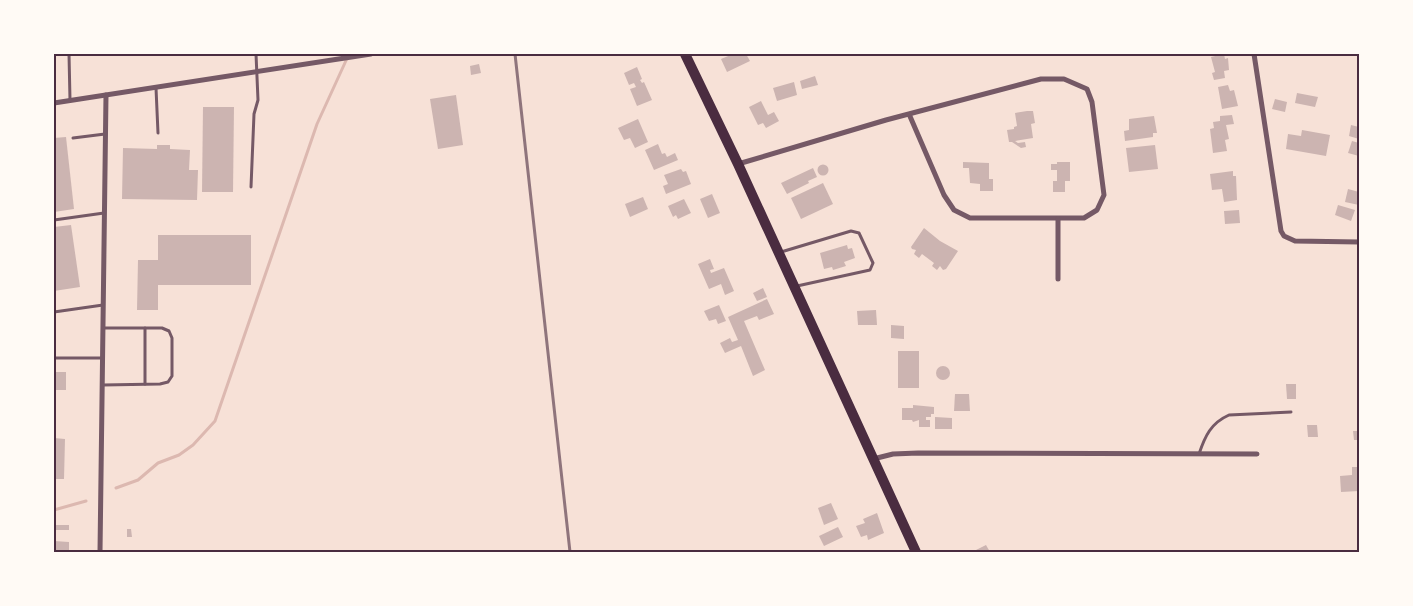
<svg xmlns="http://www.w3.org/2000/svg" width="1413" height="606" font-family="'Asap Condensed',sans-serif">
	<rect width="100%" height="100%" fill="#f7e1d7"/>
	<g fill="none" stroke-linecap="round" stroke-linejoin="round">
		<!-- stream -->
		<g stroke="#dcb8b0" stroke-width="3">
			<polyline points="116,488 138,480 158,463 179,455 193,445 215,421 317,124 349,54"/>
			<polyline points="54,510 86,501"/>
		</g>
	</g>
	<!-- building -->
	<g fill="#ccb4b1">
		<polygon points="733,54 746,54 750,61 727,72 721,59"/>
		<polygon points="1224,54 1225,59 1228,58 1229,70 1224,71 1225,78 1214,80 1212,73 1215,72 1211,57"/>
		<polygon points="479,64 481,73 471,75 470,66"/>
		<polygon points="637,67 642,79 640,80 642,83 644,82 652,100 637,106 630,89 636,87 634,83 629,85 624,73"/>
		<polygon points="815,76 818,85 802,89 800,81"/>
		<polygon points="794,82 797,95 777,101 773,88"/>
		<polygon points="1228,85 1230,91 1234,90 1238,106 1222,109 1218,87"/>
		<polygon points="1297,93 1318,97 1315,107 1295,103"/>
		<polygon points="456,95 463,145 438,149 430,99"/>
		<polygon points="1275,99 1287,102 1285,112 1272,109"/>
		<polygon points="761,101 768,115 774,112 779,121 766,128 763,123 758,125 749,107"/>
		<polygon points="203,107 234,107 233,192 202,192"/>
		<polygon points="1027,111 1033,111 1035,123 1031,124 1033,138 1015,141 1018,143 1025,142 1026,147 1021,148 1012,142 1009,142 1007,130 1014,129 1014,127 1017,126 1015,113"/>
		<polygon points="1232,115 1234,124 1226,125 1229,139 1225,140 1227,151 1213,153 1210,129 1214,128 1213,122 1220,121 1220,116"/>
		<polygon points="1154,116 1157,133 1153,133 1153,137 1125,141 1124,131 1129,130 1129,119"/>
		<polygon points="638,119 648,142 635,148 630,138 624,140 618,128"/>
		<polygon points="1351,125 1359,127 1359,139 1349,136"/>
		<polygon points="1302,130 1330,135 1326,156 1286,149 1288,134 1301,136"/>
		<polygon points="66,137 74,209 54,212 54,138"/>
		<polygon points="1352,141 1359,143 1359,156 1348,153"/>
		<polygon points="658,144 662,154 665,153 667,157 675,153 678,160 654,170 645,150"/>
		<polygon points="157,145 170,145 170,149 190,150 189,170 198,170 197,200 122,199 123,148 157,149"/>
		<polygon points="1155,145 1158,169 1129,172 1126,148"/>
		<polygon points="963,162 989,163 989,179 993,179 993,191 980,191 980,184 970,183 969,168 963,168"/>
		<polygon points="1057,162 1070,162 1070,181 1065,181 1065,192 1053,192 1053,181 1057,181 1057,170 1051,170 1051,164 1057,164"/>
		<circle cx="823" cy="170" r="5.5"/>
		<polygon points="813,168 817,177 808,181 809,183 787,194 781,183"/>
		<polygon points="681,169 683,172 686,171 691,184 666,194 663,186 668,184 664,175"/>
		<polygon points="1233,171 1233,176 1236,176 1237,200 1224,202 1222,189 1212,190 1210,174"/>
		<polygon points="823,183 833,204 801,219 791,198"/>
		<polygon points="1348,189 1359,192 1359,205 1345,202"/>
		<polygon points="712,194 720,213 708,218 700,199"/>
		<polygon points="643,197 648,209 630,217 625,204"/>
		<polygon points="684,199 691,213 678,219 676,215 673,217 668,206"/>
		<polygon points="1338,205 1355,210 1351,221 1335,215"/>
		<polygon points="1239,210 1240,223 1225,224 1224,211"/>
		<polygon points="71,225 80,287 54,291 54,227"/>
		<polygon points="924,228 940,241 958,251 946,269 943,270 940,266 937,270 932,266 934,263 922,254 919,258 914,254 916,250 912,249 911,247"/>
		<polygon points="158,235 251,235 251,285 158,285 158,310 137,310 138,260 158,260"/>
		<polygon points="847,245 848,249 852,248 855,258 844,262 846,266 833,270 832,267 824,269 820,253"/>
		<polygon points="710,259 714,269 710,270 711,273 724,268 734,291 725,295 721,284 709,289 698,264"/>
		<polygon points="763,288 767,297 757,301 753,293"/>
		<polygon points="767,299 774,314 759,320 757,316 744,321 765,370 753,376 741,346 725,353 720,343 730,338 732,342 738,340 728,317"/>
		<polygon points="719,305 726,321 718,324 716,319 709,321 704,311"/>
		<polygon points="876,310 877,325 858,325 857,311"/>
		<polygon points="891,325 904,326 904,339 891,338"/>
		<rect x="898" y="351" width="21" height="37"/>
		<circle cx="943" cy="373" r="7"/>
		<rect x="54" y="372" width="12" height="18"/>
		<polygon points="1286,384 1296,384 1296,399 1287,399"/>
		<polygon points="955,394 969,394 970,411 954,411"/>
		<polygon points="913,405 934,407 934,414 931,414 931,417 926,417 926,420 930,420 930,427 919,427 919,420 913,422 912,420 902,420 902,408 913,408"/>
		<polygon points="935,417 952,418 952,429 935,429"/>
		<polygon points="1307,425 1317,425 1318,437 1308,437"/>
		<polygon points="1353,431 1359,431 1359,440 1354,440"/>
		<polygon points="54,438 65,439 64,479 54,479"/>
		<polygon points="1352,467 1359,467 1359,491 1341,492 1340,476 1352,475"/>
		<polygon points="831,503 838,519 824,525 818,508"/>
		<polygon points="877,513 884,533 868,540 867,535 861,537 856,526 865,523 863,519"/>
		<rect x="54" y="525" width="15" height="5"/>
		<polygon points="838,527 843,537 824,546 819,536"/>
		<polygon points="127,529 131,529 132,537 127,537"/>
		<polygon points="54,541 69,542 69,552 54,552"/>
		<polygon points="986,545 990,552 972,552"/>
	</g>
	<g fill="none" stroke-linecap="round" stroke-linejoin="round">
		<!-- service -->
		<g stroke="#755966" stroke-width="3">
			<polyline points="69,54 70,100"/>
			<polyline points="156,88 158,133"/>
			<polyline points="73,138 105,134"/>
			<polyline points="251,187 254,114 258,100 256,54"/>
			<polyline points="54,220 104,213"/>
			<polyline points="781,252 851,231 859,233 873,263 870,270 797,286"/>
			<polyline points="54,312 103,305"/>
			<polyline points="145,328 145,384"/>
			<polyline points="54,358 103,358"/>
			<polyline points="103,385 160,384 168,382 172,376 172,338 169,331 162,328 103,328"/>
			<path d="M1199,454C1205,436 1211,423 1229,415L1291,412"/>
		</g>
		<!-- minor -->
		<g stroke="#755966" stroke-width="5">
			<polyline points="1254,54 1281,231 1284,236 1295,241 1359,242"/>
			<polyline points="54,103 371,54"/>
			<polyline points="738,164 886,120 1041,79 1064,79 1087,89 1092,102 1104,195 1097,210 1084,218 970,218 954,210 944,195 909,114"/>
			<polyline points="1058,219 1058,279"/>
			<polyline points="873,459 893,454 918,453 1257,454"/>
			<polyline points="100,552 106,95"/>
		</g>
		<!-- primary -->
		<polyline stroke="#4a2c40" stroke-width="10" points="685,54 738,164 916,552"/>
		<!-- rail -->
		<polyline stroke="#8f747c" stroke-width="3" points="515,54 570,552"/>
	</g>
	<!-- border -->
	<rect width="1413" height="606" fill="none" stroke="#fffaf5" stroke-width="110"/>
	<rect x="55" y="55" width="1303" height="496" fill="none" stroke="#4a2c40" stroke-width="2"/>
</svg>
